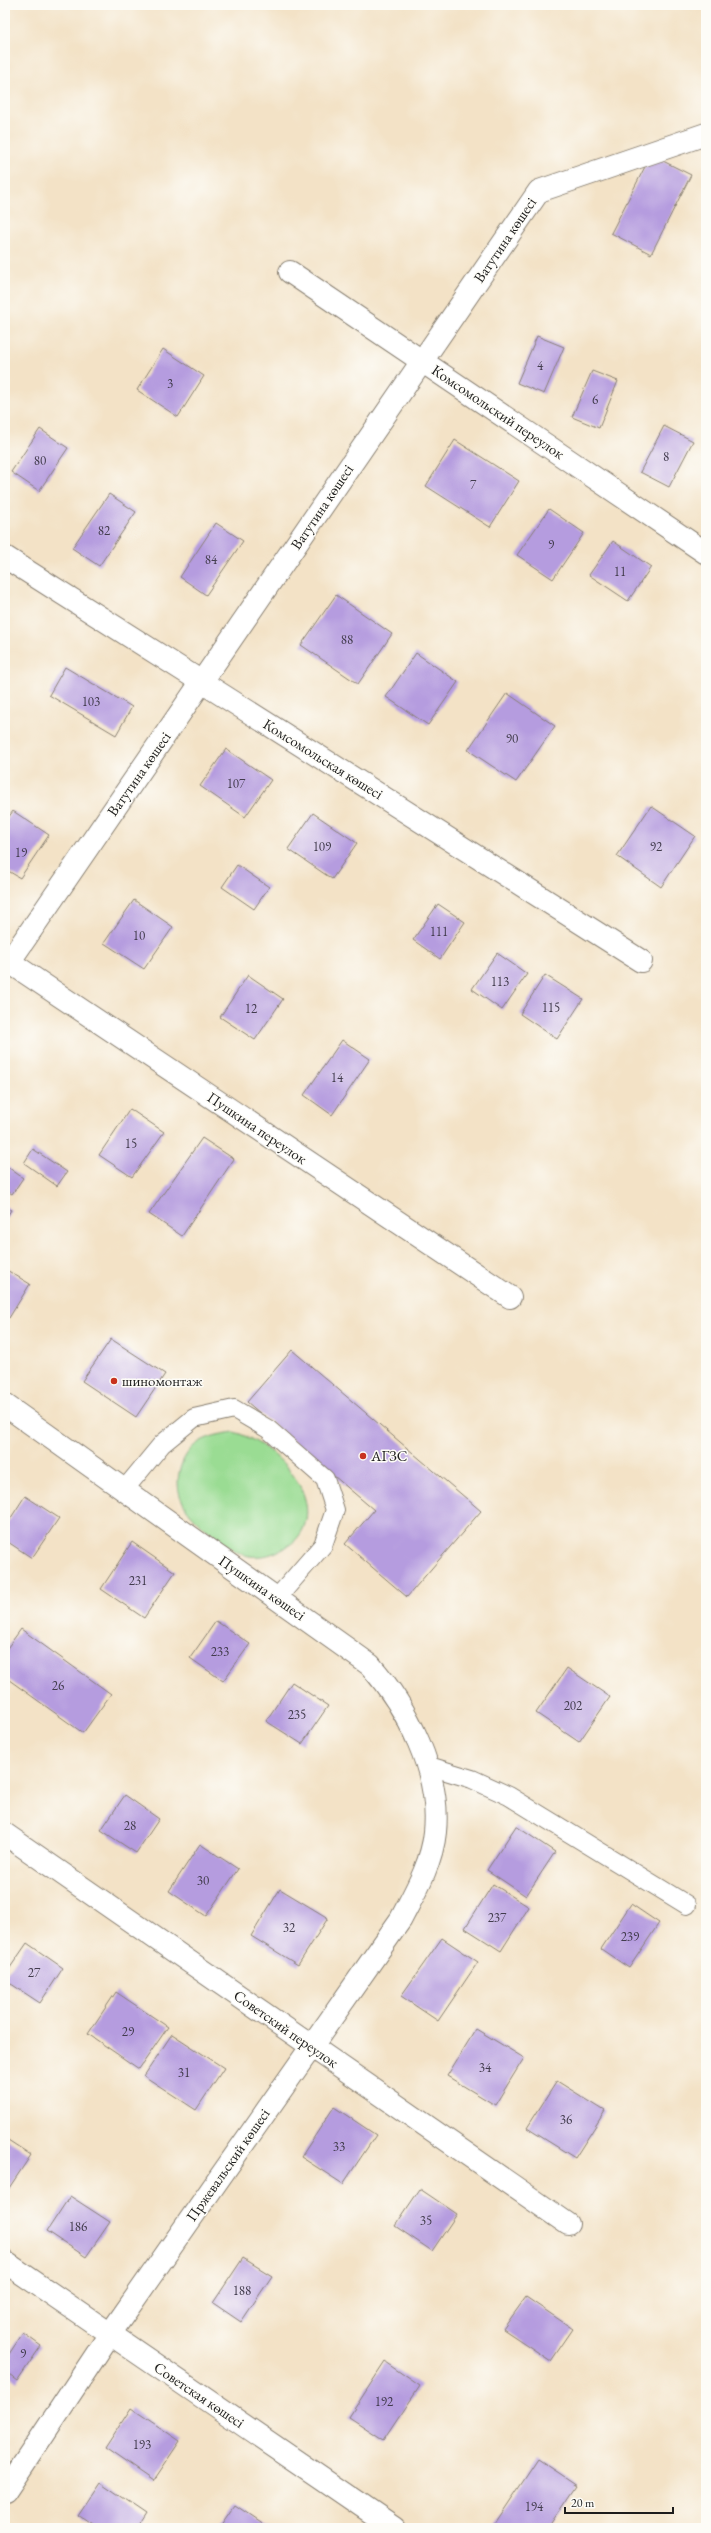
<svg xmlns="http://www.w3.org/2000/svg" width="711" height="2533" font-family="'EB Garamond',serif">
	<rect width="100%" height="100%" fill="#fdfcf7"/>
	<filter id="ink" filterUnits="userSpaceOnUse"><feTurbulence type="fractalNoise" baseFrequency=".025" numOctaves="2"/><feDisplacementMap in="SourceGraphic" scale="8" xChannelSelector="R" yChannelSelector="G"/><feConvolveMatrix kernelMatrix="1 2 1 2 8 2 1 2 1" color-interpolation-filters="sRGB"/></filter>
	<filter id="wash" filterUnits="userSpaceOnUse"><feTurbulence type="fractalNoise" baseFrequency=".012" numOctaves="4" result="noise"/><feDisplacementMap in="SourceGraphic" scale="16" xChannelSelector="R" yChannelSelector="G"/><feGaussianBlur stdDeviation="0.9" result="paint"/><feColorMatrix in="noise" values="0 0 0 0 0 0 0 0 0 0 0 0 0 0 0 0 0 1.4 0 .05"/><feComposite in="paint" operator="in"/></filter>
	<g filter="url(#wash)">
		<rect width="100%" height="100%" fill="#f3e2c6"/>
		<!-- green -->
		<path fill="#9adc93" stroke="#5b7c58" d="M234,1432C269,1442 319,1487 304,1527C301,1535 294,1543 286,1547C274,1554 263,1558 249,1556C237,1554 227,1545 218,1538C204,1528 187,1515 181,1498C173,1479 182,1451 201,1441C212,1435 222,1434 234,1432Z"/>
		<g id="blocks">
			<!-- building -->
			<g fill="#b59cdf">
				<polygon points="651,155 691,175 651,254 611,233"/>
				<polygon points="537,336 564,347 544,394 517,383"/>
				<polygon points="163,349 204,376 178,417 137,390"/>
				<polygon points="592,371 618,381 599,428 572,417"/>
				<polygon points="664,426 693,441 669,487 640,472"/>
				<polygon points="40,429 68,448 39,491 11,472"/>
				<polygon points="455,440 519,481 490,527 426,486"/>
				<polygon points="109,494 136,512 99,566 72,548"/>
				<polygon points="549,509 584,533 553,579 517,555"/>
				<polygon points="216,523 243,541 206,595 180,577"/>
				<polygon points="613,541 651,567 628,601 589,575"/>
				<polygon points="336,595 392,634 358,684 301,645"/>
				<polygon points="416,653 458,682 428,725 386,697"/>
				<polygon points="65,667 132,707 116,735 49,695"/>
				<polygon points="507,693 555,726 516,782 468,750"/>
				<polygon points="226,749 271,780 245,817 200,786"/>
				<polygon points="651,806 695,836 661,887 617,856"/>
				<polygon points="13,811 49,835 20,878 5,869 5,822"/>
				<polygon points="313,813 357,843 332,879 288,849"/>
				<polygon points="237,865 269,887 254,909 222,887"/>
				<polygon points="134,900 173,927 144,969 104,943"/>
				<polygon points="438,904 465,922 440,959 413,940"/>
				<polygon points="497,953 527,974 502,1010 472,989"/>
				<polygon points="248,975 283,999 255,1040 220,1017"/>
				<polygon points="545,975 583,999 557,1039 520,1014"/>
				<polygon points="342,1040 370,1059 332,1115 304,1095"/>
				<polygon points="130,1109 164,1132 132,1177 99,1155"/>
				<polygon points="202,1138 234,1159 182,1236 149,1214"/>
				<polygon points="33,1149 67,1172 57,1186 24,1163"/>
				<polygon points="5,1165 23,1178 12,1194 5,1190"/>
				<polygon points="5,1206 11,1210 5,1220"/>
				<polygon points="5,1269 30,1284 9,1318 5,1316"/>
				<polygon points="111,1339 165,1374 136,1417 82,1381"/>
				<polygon points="292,1350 481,1511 407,1597 345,1544 374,1510 247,1402"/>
				<polygon points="25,1496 59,1518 32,1558 5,1540 5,1527"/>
				<polygon points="132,1542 175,1572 144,1618 101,1589"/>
				<polygon points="216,1621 250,1644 223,1681 190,1658"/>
				<polygon points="21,1629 111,1694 83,1733 5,1677 5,1651"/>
				<polygon points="567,1668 610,1697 579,1742 536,1713"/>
				<polygon points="292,1682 328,1706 302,1744 266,1721"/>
				<polygon points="125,1795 159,1819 136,1853 101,1830"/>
				<polygon points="516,1826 555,1852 526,1896 487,1870"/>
				<polygon points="200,1844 238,1869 206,1916 169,1891"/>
				<polygon points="493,1884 529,1907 501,1951 465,1928"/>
				<polygon points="280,1889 328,1918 298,1965 251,1936"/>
				<polygon points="631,1904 659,1923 629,1968 601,1949"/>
				<polygon points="442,1938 478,1962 438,2021 401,1996"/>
				<polygon points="27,1943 63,1968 40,2003 5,1980 5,1975"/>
				<polygon points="116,1992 168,2027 139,2069 88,2034"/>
				<polygon points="476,2029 524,2058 495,2105 447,2076"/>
				<polygon points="172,2034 224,2068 196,2110 144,2076"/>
				<polygon points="557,2081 605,2111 575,2158 527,2128"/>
				<polygon points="334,2107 376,2135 343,2184 301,2157"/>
				<polygon points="5,2138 31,2155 5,2194"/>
				<polygon points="420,2189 457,2214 432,2251 395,2226"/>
				<polygon points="70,2196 110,2222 86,2257 47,2231"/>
				<polygon points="243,2258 272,2276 241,2322 213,2303"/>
				<polygon points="526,2297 573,2329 551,2361 503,2329"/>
				<polygon points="23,2333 41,2346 17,2381 5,2372 5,2360"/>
				<polygon points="385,2362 420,2386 384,2440 349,2417"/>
				<polygon points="131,2408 180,2441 153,2481 105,2448"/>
				<polygon points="538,2459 577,2485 548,2528 492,2528"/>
				<polygon points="100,2482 147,2514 138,2528 97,2528 78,2515"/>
				<polygon points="235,2505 269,2528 219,2528"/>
			</g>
		</g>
	</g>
	<g filter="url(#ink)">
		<use href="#blocks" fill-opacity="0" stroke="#887f71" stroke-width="1"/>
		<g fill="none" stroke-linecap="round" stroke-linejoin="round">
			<defs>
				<g id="service">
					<polyline points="124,1490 162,1444 194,1418 234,1409 268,1429 325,1479 335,1510 323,1545 277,1598"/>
					<polyline points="426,1765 472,1779 509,1796 687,1905"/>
				</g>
				<g id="minor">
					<polyline points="290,272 706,553"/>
					<polyline points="5,557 641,961"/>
					<polyline points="5,959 510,1297"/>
					<polyline points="5,968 539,191 706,134"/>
					<polyline points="5,1834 568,2224"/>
					<polyline points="5,2262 394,2528"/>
				</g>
				<path id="tertiary" d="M5,1405L370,1665C407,1707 441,1773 435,1832C432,1863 415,1892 401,1919L110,2334L5,2492"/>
			</defs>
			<!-- service casing -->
			<use href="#service" stroke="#887f71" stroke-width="20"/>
			<!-- minor casing -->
			<use href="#minor" stroke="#887f71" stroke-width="24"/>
			<!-- tertiary casing -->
			<use href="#tertiary" stroke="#887f71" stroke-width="24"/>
			<!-- service -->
			<use href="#service" stroke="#fff" stroke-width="18"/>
			<!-- minor -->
			<use href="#minor" stroke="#fff" stroke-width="22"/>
			<!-- tertiary -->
			<use href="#tertiary" stroke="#fff" stroke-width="22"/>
		</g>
	</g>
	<!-- markers -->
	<g fill="#c8321e" stroke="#fdfcf7" stroke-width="1.5">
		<circle cx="114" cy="1381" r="4"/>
		<circle cx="363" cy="1456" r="4"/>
	</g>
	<g text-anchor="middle" stroke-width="3" stroke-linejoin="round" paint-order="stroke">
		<!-- number labels -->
		<g font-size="13" fill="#423c4d">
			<text x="540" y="370">4</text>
			<text x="170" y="388">3</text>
			<text x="595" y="404">6</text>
			<text x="666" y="461">8</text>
			<text x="40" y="465">80</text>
			<text x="473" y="489">7</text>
			<text x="104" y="535">82</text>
			<text x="551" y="549">9</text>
			<text x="211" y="564">84</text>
			<text x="620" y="576">11</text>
			<text x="347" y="644">88</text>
			<text x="91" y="706">103</text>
			<text x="512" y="743">90</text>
			<text x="236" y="788">107</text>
			<text x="322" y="851">109</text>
			<text x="656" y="851">92</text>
			<text x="21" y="857">19</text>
			<text x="439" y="936">111</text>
			<text x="139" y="940">10</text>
			<text x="500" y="986">113</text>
			<text x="551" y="1012">115</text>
			<text x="251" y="1013">12</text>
			<text x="337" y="1082">14</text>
			<text x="131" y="1148">15</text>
			<text x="138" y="1585">231</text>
			<text x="220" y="1656">233</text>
			<text x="58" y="1690">26</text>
			<text x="573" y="1710">202</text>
			<text x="297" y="1719">235</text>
			<text x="130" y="1830">28</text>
			<text x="203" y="1885">30</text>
			<text x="497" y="1922">237</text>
			<text x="289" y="1932">32</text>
			<text x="630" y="1941">239</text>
			<text x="34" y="1977">27</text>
			<text x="128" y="2036">29</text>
			<text x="485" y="2072">34</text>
			<text x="184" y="2077">31</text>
			<text x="566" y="2124">36</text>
			<text x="339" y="2151">33</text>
			<text x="426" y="2225">35</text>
			<text x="78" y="2231">186</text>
			<text x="242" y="2295">188</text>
			<text x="23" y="2358">9</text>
			<text x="384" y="2406">192</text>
			<text x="142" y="2449">193</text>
			<text x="534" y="2511">194</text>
		</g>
		<!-- street labels -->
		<g font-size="15" fill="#1c1c1c" stroke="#fdfcf7">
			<text transform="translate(505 240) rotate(-56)" y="5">Ватутина көшесі</text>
			<text transform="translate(498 412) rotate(34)" y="5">Комсомольский переулок</text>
			<text transform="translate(322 507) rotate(-56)" y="5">Ватутина көшесі</text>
			<text transform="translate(323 759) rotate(32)" y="5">Комсомольская көшесі</text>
			<text transform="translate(139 774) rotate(-55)" y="5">Ватутина көшесі</text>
			<text transform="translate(257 1128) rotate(34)" y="5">Пушкина переулок</text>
			<text transform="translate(262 1588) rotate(35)" y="5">Пушкина көшесі</text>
			<text transform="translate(286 2029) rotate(35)" y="5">Советский переулок</text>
			<text transform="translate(228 2165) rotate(-55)" y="5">Пржевальский көшесі</text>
			<text transform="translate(199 2395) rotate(34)" y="5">Советская көшесі</text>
		</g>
		<!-- poi labels -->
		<g font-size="15" fill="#1c1c1c" stroke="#fdfcf7" text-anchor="start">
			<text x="122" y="1386">шиномонтаж</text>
			<text x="371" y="1461">АГЗС</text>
		</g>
	</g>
	<!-- margin -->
	<rect width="711" height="2533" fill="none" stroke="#fdfcf7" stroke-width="20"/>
	<!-- scale -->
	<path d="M565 2507v6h108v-6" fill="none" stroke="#1c1c1c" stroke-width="2"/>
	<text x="571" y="2507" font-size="12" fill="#1c1c1c" stroke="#fdfcf7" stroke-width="3" paint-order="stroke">20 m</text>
</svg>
